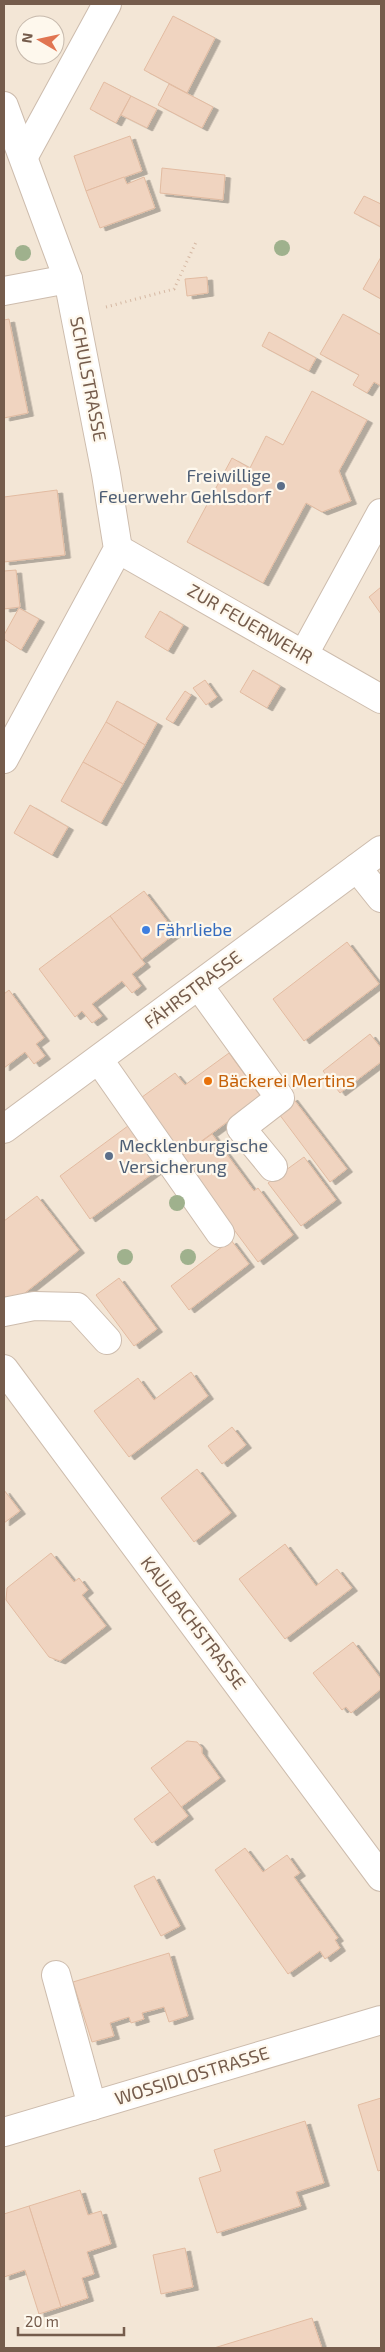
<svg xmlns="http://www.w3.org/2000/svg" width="385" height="2352" font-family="'Exo 2',sans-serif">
	<defs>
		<filter id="shadow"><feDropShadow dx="5.5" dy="3" stdDeviation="0" flood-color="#0004"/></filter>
	</defs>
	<rect width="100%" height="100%" fill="#fcf4e7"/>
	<!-- residential -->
	<path fill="#f3e6d6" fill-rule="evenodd" d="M4,4H381V2348H4ZM25,25H55V55H25Z"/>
	<!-- building -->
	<g fill="#f0d4c0" stroke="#e2bba1" filter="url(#shadow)">
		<polygon points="173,16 215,38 187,93 144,70"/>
		<polygon points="104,82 131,96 116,123 90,109"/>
		<polygon points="169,84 213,107 202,128 158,105"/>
		<polygon points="131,96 157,109 147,128 121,115"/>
		<polygon points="130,136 142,171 86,191 74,156"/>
		<polygon points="162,168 225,175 223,200 160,193"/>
		<polygon points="124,177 127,184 144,177 155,208 100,228 86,191"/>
		<polygon points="364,196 381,204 381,227 354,213"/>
		<polygon points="381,257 381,299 363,289"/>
		<polygon points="207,277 208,293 187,296 185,279"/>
		<polygon points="343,314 381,335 381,386 374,382 367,393 353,385 359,375 320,354"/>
		<polygon points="9,319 28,413 4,418 4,320"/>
		<polygon points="269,332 316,358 309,371 262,346"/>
		<polygon points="312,391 367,420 339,471 351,501 322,512 306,503 263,583 187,542 232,458 250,468 266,436 283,445"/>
		<polygon points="57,490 65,555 4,562 4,497"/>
		<polygon points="16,570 20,607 4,609 4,571"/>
		<polygon points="381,587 381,614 369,597"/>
		<polygon points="19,608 39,619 21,650 4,639 4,635"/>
		<polygon points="160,611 183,625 168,651 145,637"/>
		<polygon points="253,670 280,686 267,708 240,692"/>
		<polygon points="205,680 217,697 206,705 193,688"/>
		<polygon points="185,691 191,695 173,723 166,719"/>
		<polygon points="117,701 157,723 145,745 106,722"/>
		<polygon points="106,722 145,745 123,784 83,762"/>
		<polygon points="83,762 123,784 101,823 61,801"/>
		<polygon points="30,805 68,827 52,855 14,833"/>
		<polygon points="144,891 176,933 142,959 110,916"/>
		<polygon points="110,916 145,964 132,974 141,986 132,993 122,981 92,1004 102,1016 92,1023 82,1011 75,1017 39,969"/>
		<polygon points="347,942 379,984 304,1041 273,999"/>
		<polygon points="9,990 44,1038 36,1044 45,1056 34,1064 25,1052 4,1068 4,994"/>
		<polygon points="370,1034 381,1048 381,1062 340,1093 323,1071"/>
		<polygon points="229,1053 261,1097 180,1157 138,1100 175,1073 185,1085"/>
		<polygon points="292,1097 347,1169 330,1182 276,1110"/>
		<polygon points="132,1123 163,1166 90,1219 60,1176"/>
		<polygon points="212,1134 254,1191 258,1188 293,1235 258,1262 180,1157"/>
		<polygon points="304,1157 336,1200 301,1226 268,1183"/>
		<polygon points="37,1196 79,1250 11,1304 4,1295 4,1221"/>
		<polygon points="231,1240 249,1264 189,1310 171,1286"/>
		<polygon points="119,1278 157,1329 134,1346 96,1295"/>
		<polygon points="191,1372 208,1396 129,1457 94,1411 138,1378 154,1400"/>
		<polygon points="232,1427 246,1445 222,1464 208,1446"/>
		<polygon points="197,1469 231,1513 194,1542 161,1498"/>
		<polygon points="4,1490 20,1511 4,1523"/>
		<polygon points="285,1544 316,1586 337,1569 352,1588 285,1639 239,1579"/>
		<polygon points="51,1553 74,1582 79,1578 88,1590 82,1595 106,1626 60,1661 49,1657 6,1600 7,1588"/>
		<polygon points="353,1642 381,1679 381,1689 351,1713 346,1707 342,1710 313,1673"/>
		<polygon points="187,1741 197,1742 202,1748 202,1753 220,1778 181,1807 151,1768"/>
		<polygon points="170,1792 188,1816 152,1843 134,1819"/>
		<polygon points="245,1848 263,1872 287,1855 300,1873 294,1877 338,1938 335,1940 340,1948 325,1959 320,1951 288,1974 215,1870"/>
		<polygon points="154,1876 180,1926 161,1936 134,1886"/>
		<polygon points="169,1953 188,2016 169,2022 164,2007 142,2013 144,2019 131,2023 129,2017 110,2023 114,2036 92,2042 73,1982"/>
		<polygon points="381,2098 381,2170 378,2171 358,2105"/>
		<polygon points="305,2121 324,2183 296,2192 301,2206 217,2233 199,2178 221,2171 214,2150"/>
		<polygon points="80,2190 88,2215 101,2211 111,2244 87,2252 94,2274 82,2278 88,2298 61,2307 29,2206"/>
		<polygon points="29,2206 61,2307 39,2314 25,2270 4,2277 4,2214"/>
		<polygon points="185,2248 193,2287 161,2294 153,2255"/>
		<polygon points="312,2318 322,2348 214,2348"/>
	</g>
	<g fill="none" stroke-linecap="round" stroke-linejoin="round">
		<defs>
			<g id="minor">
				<polyline points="4,106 68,279 106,474 118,549 4,759"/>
				<polyline points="24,156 107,4"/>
				<polyline points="4,291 68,279"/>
				<polyline points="118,549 381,699"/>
				<polyline points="304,654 381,513"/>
				<polyline points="357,868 381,898"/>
				<polyline points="199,986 280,1098 241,1128 273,1167"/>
				<polyline points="99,1060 220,1233"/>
				<polyline points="4,1129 381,850"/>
				<polyline points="4,1312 34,1306 77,1307 107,1340"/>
				<polyline points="4,1369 381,1877"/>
				<polyline points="56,1975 92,2106"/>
				<polyline points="4,2132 381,2020"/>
			</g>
		</defs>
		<!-- minor casing -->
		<use href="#minor" stroke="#cdbcad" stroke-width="30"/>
		<!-- path -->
		<polyline stroke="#d5b8a3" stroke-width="3" stroke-dasharray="1 4" stroke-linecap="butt" points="106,307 174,289 197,240"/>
		<!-- minor -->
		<use href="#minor" stroke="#fff" stroke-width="28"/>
	</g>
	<!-- trees -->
	<g fill="#9fb18d">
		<circle cx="282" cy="248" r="8"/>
		<circle cx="23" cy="253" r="8"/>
		<circle cx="177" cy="1203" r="8"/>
		<circle cx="125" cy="1257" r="8"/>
		<circle cx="188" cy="1257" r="8"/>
	</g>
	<!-- markers -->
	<g fill="#5c6f8a" stroke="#fef8ed" stroke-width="2">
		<circle cx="281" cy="486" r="5"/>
		<circle cx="109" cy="1156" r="5"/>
	</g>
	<circle fill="#3f7fe0" stroke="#fef8ed" stroke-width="2" cx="146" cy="930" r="5"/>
	<circle fill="#e8710a" stroke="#fef8ed" stroke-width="2" cx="208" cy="1081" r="5"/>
	<g text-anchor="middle" stroke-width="4.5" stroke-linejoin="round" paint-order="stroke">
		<!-- street labels -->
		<g font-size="18" fill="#755c4c" stroke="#fef8ed">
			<text transform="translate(88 379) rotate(79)" y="6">SCHULSTRASSE</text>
			<text transform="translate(250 624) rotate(30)" y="6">ZUR FEUERWEHR</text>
			<text transform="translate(193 990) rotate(-37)" y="6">FÄHRSTRASSE</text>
			<text transform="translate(193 1623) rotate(53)" y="6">KAULBACHSTRASSE</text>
			<text transform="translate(192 2076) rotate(-17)" y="6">WOSSIDLOSTRASSE</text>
		</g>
		<!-- service labels -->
		<g font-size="18" fill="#4e5e75" stroke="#fef8ed" text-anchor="end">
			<text x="271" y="482">Freiwillige<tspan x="271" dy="21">Feuerwehr Gehlsdorf</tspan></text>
			<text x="119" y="1152" text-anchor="start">Mecklenburgische<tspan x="119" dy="21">Versicherung</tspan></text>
		</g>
		<!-- shop labels -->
		<g font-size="18" fill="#366cbe" stroke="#fef8ed" text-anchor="start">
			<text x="156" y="936">Fährliebe</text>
		</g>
		<!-- food labels -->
		<g font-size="18" fill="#c56008" stroke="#fef8ed" text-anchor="start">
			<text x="218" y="1087">Bäckerei Mertins</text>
		</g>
	</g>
	<!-- border -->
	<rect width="385" height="2352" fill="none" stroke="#755c4c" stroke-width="10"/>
	<!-- north arrow -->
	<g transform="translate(40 40) rotate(279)"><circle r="24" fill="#fef8ed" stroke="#c7baad"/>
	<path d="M0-4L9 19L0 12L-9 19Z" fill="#e17551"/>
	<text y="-8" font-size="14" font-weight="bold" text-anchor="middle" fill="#755c4c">N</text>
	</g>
	<!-- scale -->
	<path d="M18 2327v8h106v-8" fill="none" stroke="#755c4c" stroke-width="2.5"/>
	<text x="25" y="2327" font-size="15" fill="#755c4c" stroke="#fef8ed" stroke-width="4" paint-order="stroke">20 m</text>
</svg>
